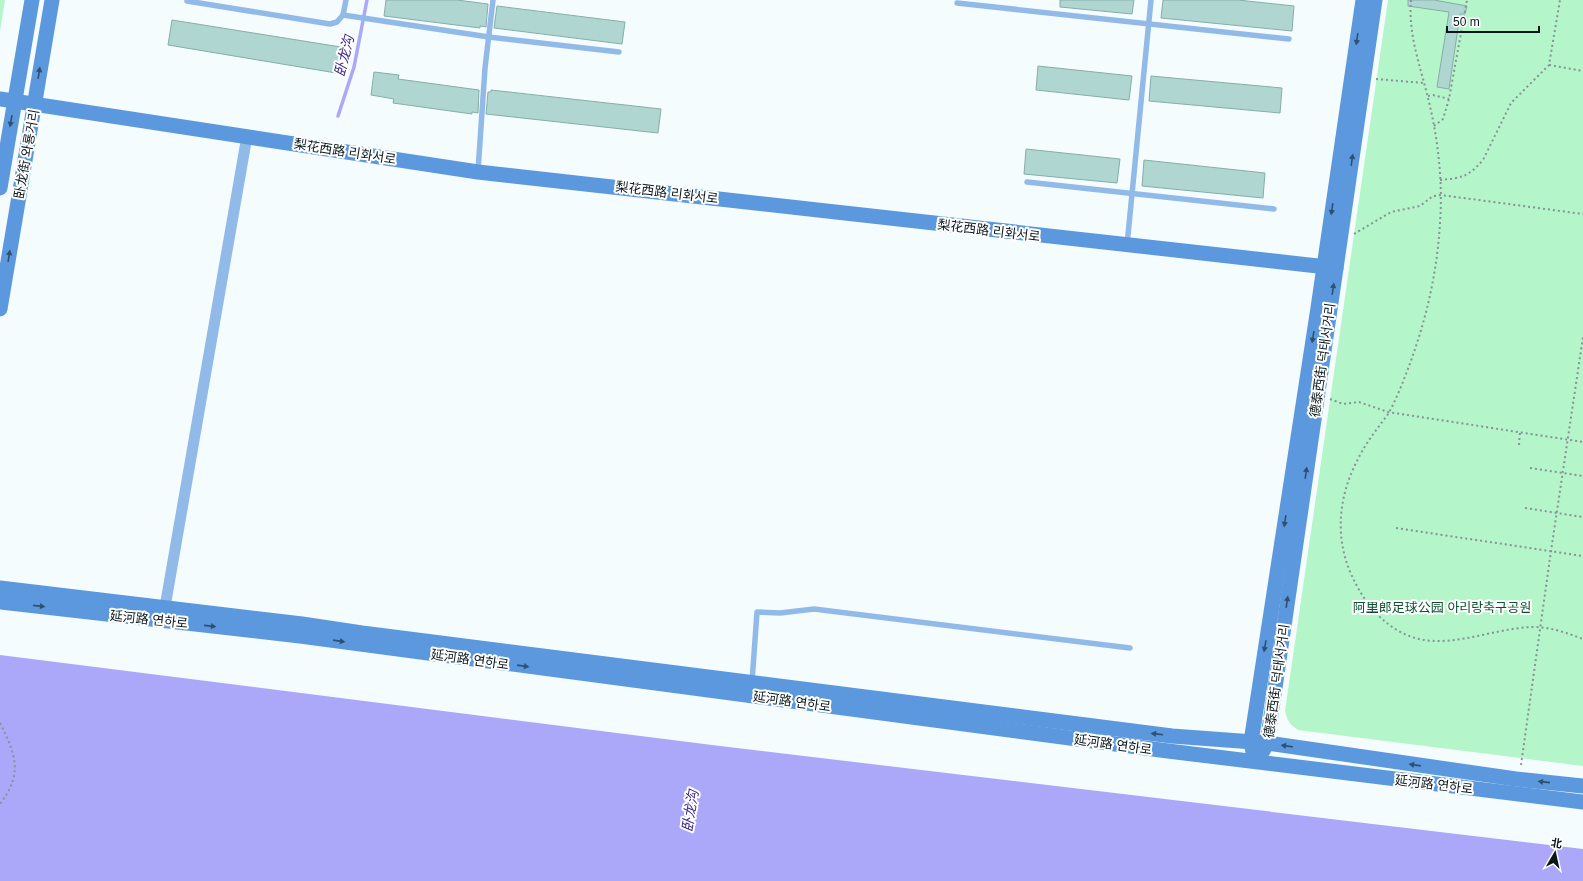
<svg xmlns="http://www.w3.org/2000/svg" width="1583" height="881" font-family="Arial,'Noto Sans SC','Noto Sans KR',sans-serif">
	<rect width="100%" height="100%" fill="#f5fcfe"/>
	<!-- green -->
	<g fill="#b4f5ca">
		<polygon points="0,0 5,0 0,31"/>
		<path d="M1388,0H1583V766L1298,730C1290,725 1287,720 1285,711Z"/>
	</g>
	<!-- water -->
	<polygon fill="#aba7f9" points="0,655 712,745 1583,849 1583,881 0,881"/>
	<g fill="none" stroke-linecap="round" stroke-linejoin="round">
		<!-- stream -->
		<polyline stroke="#aba7f9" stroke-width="3.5" points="338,116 354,67 367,0"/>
	</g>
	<!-- building -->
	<g fill="#afd6d1" stroke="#87ada8">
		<polygon points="386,0 457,0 488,4 486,27 480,26 480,28 384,16"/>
		<polygon points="1060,0 1134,0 1132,14 1060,7"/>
		<polygon points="1163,0 1238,0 1294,6 1292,31 1161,18"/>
		<polygon points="1408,0 1434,0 1467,6 1465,14 1460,14 1449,89 1437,87 1449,12 1408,6"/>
		<polygon points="497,6 625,22 622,44 494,28"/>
		<polygon points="172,20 341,47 336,73 168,45"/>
		<polygon points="1038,66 1132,76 1129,100 1036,90"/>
		<polygon points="374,72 399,75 398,79 479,90 478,113 472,112 472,114 393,103 394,99 371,95"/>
		<polygon points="1151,76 1282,88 1280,113 1149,101"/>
		<polygon points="491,90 661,109 658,133 486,114 488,92 491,92"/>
		<polygon points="1026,149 1120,159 1117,183 1024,174"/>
		<polygon points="1144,160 1265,173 1263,198 1142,186"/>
	</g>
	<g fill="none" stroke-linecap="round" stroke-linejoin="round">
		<!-- path -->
		<g stroke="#889295" stroke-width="2" stroke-dasharray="2 3" stroke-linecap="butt">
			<path d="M1411,0C1408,34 1420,65 1428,98C1438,138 1443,181 1440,223C1437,275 1425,325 1406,374C1401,387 1395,402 1388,414C1378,428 1367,441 1359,457C1339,494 1334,535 1351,574C1361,596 1375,617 1397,630C1439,656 1488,628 1533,627C1551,627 1567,633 1583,639"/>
			<polyline points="1549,65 1583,71"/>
			<polyline points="1376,79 1424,83"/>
			<polyline points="1428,96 1433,95 1449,99"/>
			<polyline points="1434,126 1443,119 1449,99 1467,0"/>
			<path d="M1440,180C1462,178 1468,177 1483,160L1511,103L1549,65L1560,0"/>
			<polyline points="1354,234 1391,212 1420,206 1433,196 1441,195 1583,214"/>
			<polyline points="1330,399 1343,404 1359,402 1388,412 1583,442"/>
			<polyline points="1519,445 1520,432"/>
			<polyline points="1530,468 1583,476"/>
			<polyline points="1525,508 1583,517"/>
			<polyline points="1396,528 1583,556"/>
			<path d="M0,723C16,755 23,774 0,804"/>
			<polyline points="1521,765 1551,551 1583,337"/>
		</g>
		<!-- lane -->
		<g stroke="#92bae8" stroke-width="5.5">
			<polyline points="187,1 330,24 337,22 343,15 346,0"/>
			<polyline points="957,3 1289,39"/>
			<polyline points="343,15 489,37 619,52"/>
			<polyline points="478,171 485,68 493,0"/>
			<polyline points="1027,182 1274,209"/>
			<polyline points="1127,245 1151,0"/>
			<polyline points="752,682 757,612 780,613 814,609 1130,648"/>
		</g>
		<!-- street -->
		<polyline stroke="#92bae8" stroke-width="11" points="165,607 247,136"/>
		<!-- secondary -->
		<g stroke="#5c98dd" stroke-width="15">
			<polyline points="0,99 478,172 1336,268"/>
			<polyline points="0,188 32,0"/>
			<polyline points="0,309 52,0"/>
			<polyline points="0,588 302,624 362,633 1172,736 1267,743 1516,779 1583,786"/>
			<polyline points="0,602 300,636 1168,751 1583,802"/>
			<polyline points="1263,751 1267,743 1375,0"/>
			<polyline points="1253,752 1251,742 1318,308 1363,0"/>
		</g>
	</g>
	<!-- one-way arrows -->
	<defs><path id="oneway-solid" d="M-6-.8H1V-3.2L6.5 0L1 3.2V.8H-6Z"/></defs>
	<g fill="#2e5172">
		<use href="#oneway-solid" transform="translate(1357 39) rotate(98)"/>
		<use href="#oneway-solid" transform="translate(39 73) rotate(-81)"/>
		<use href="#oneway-solid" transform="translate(11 121) rotate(100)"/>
		<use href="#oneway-solid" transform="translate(1352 160) rotate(-82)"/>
		<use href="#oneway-solid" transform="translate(1332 209) rotate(98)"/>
		<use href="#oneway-solid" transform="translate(9 256) rotate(-81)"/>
		<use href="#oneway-solid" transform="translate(1333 289) rotate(-82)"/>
		<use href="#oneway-solid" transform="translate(1313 337) rotate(99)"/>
		<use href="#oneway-solid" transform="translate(1306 473) rotate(-82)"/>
		<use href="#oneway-solid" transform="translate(1285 521) rotate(99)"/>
		<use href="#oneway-solid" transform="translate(1287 602) rotate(-82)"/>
		<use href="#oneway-solid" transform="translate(39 606) rotate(6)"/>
		<use href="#oneway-solid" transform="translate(210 626) rotate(6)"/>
		<use href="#oneway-solid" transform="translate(339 641) rotate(8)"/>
		<use href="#oneway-solid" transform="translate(1265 646) rotate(100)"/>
		<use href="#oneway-solid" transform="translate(523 666) rotate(8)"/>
		<use href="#oneway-solid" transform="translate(1157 734) rotate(-173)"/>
		<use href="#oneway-solid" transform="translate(1287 746) rotate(-172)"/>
		<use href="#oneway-solid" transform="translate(1415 765) rotate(-172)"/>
		<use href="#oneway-solid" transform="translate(1544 782) rotate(-174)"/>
	</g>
	<g text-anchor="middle" stroke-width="4" stroke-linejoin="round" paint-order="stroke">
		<!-- street labels -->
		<g font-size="13" fill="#09171b" stroke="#fff">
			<text transform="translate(345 151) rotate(9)" y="5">梨花西路 리화서로</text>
			<text transform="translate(26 154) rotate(-80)" y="5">卧龙街 와룡거리</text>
			<text transform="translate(667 192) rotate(7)" y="5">梨花西路 리화서로</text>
			<text transform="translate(989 230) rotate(7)" y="5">梨花西路 리화서로</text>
			<text transform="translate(1322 360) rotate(-82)" y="5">德泰西街 덕태서거리</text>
			<text transform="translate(149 619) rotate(6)" y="5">延河路 연하로</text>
			<text transform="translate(470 659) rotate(8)" y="5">延河路 연하로</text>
			<text transform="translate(1276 681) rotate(-82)" y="5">德泰西街 덕태서거리</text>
			<text transform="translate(792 701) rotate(8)" y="5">延河路 연하로</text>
			<text transform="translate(1113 744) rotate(8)" y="5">延河路 연하로</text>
			<text transform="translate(1434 784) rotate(7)" y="5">延河路 연하로</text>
		</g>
		<!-- park labels -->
		<g font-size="13" fill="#0a502d" stroke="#fff">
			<text x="1442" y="612">阿里郎足球公园 아리랑축구공원</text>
		</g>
		<!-- water labels -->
		<g font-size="14" font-style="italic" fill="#3f2e8b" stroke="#fff">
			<text transform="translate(344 56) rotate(-76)" y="5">卧龙沟</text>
			<text transform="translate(690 811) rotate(-81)" y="5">卧龙沟</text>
		</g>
	</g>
	<!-- north arrow -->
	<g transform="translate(1555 853) rotate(9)" stroke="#ffffff" stroke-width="3" paint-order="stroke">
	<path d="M0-3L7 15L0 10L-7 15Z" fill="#09171b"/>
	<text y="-6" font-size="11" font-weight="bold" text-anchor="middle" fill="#09171b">北</text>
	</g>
	<!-- scale -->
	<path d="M1447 26v6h92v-6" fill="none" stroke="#09171b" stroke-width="2"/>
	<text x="1453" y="26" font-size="12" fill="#09171b" stroke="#ffffff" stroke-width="3" paint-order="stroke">50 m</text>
</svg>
